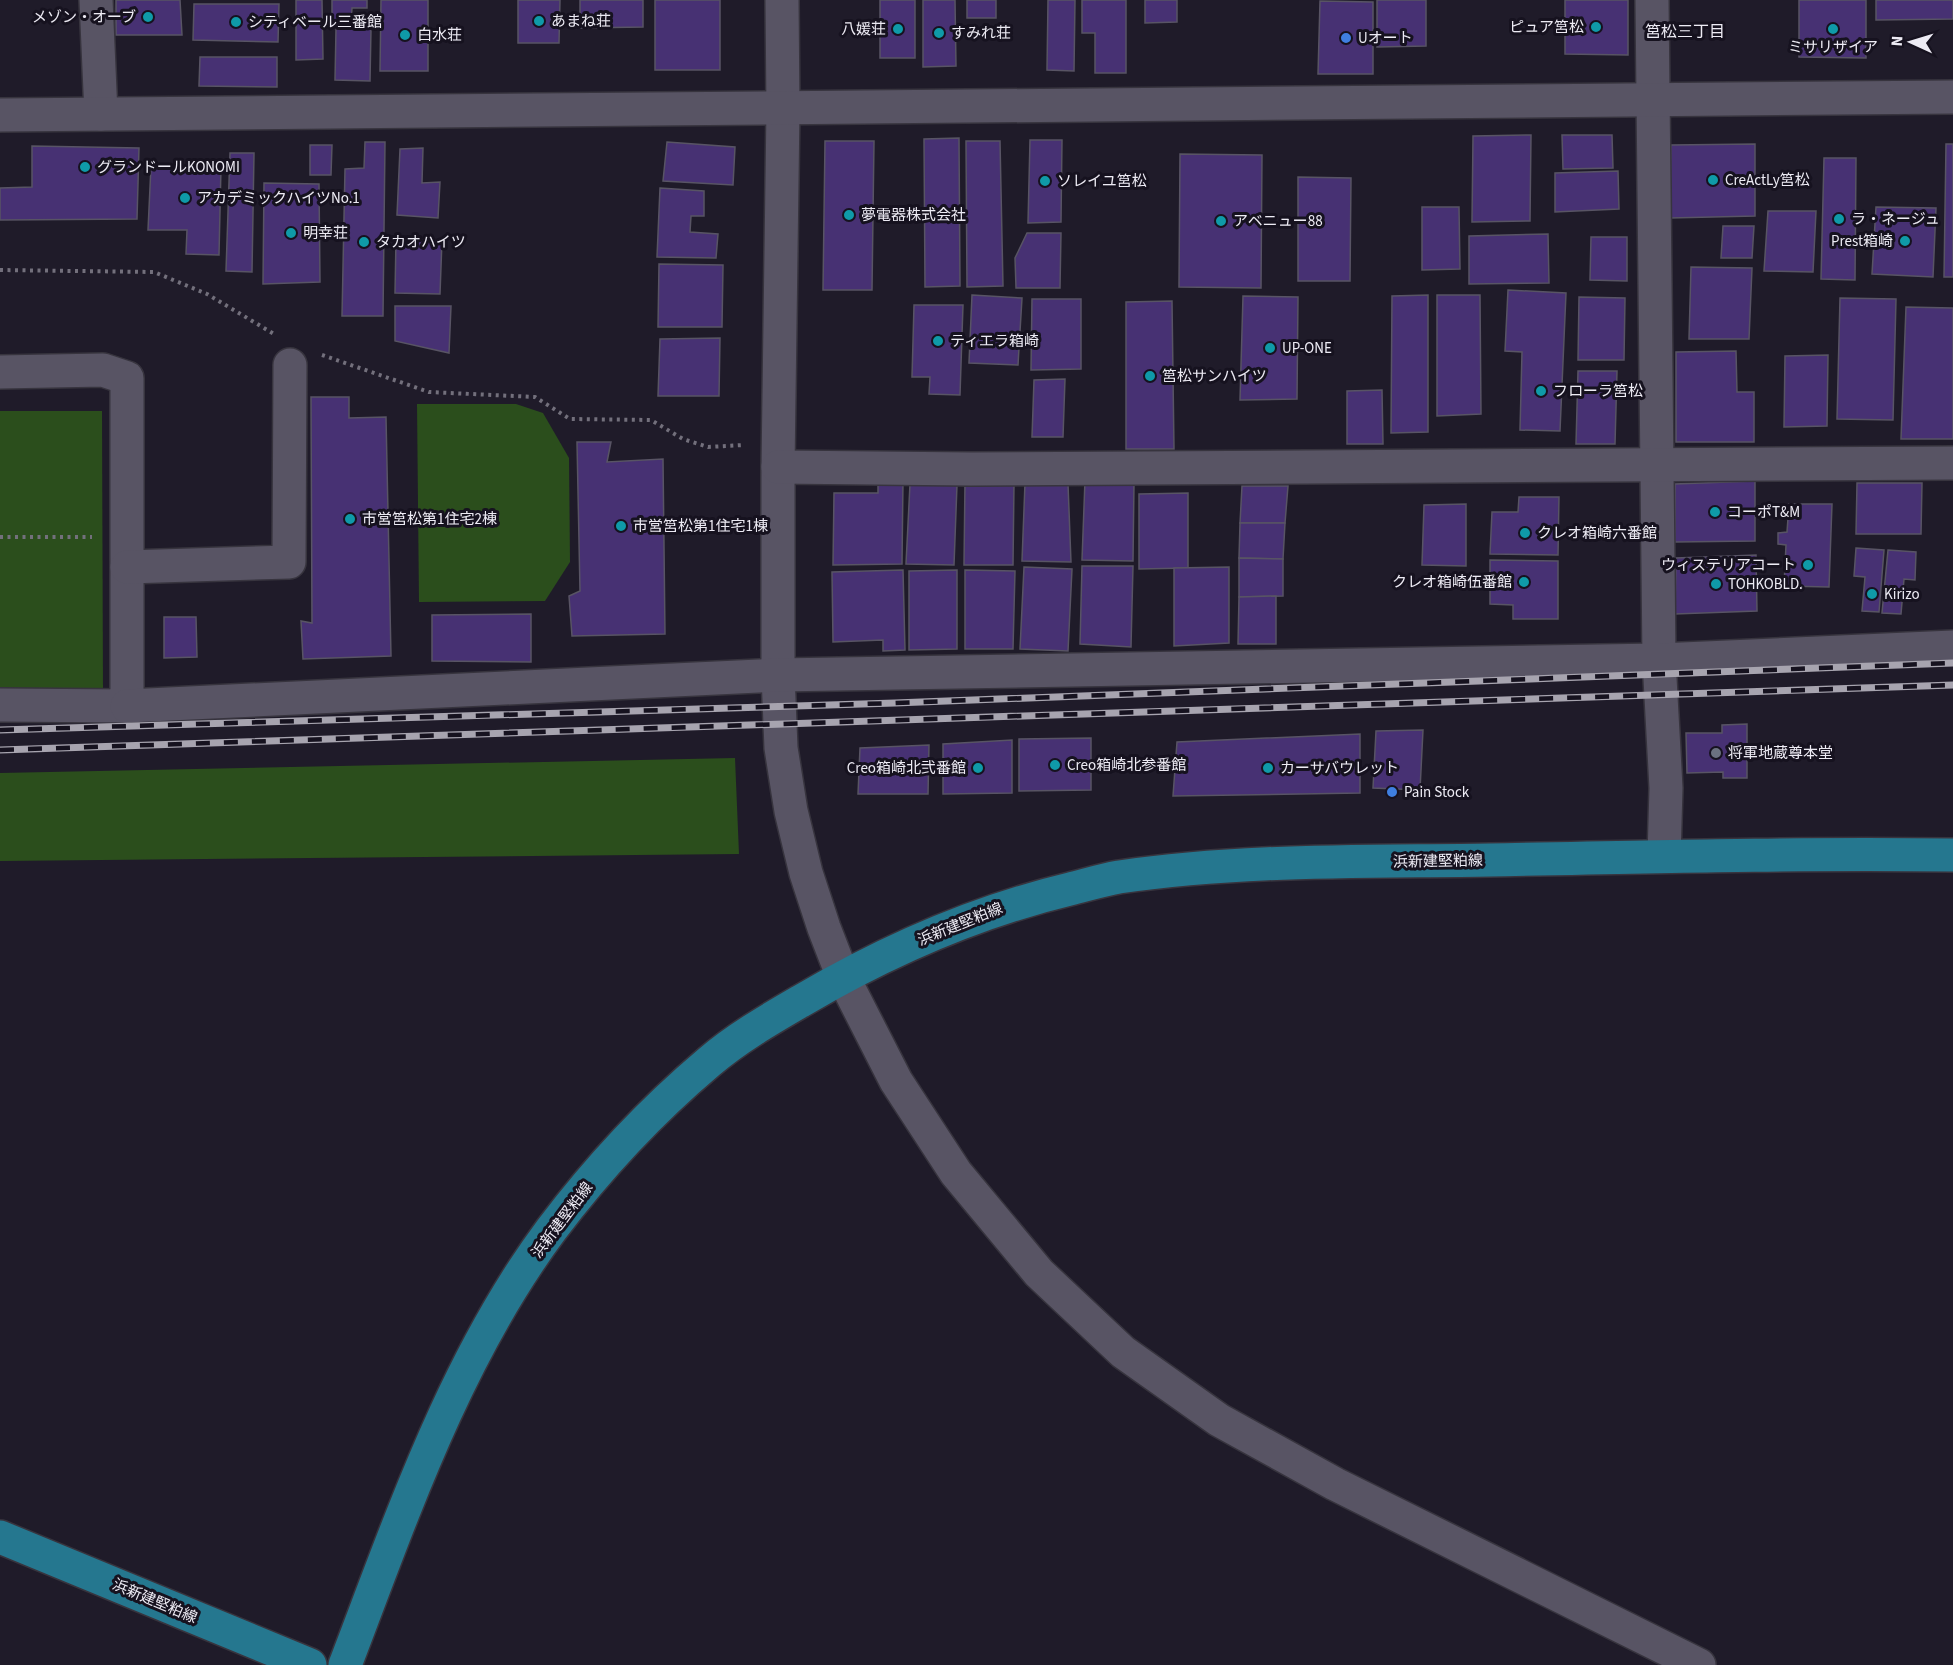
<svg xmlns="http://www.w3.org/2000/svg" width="1953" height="1665" font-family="'Source Sans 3','Noto Sans JP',sans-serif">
	<rect width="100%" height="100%" fill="#1f1b29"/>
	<!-- green -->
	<g fill="#2b4e1c">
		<polygon points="417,404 516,404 543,413 569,458 570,562 545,601 419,602"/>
		<polygon points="0,411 102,411 103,693 0,692"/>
		<polygon points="735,758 739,854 0,861 0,773"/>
	</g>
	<!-- building -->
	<g fill="#473173" stroke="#585464" stroke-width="1.5">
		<polygon points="116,0 180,0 182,35 116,35"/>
		<polygon points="296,0 322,0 323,59 296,60"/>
		<polygon points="332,0 367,0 367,8 352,8 351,23 332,23"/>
		<polygon points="381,0 428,0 428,71 380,71"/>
		<polygon points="518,0 560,0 559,43 518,43"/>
		<polygon points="580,0 643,0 643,27 580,28"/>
		<rect x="655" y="0" width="65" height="70"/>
		<rect x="880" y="0" width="35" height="58"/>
		<polygon points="923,0 955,0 956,66 923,67"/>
		<rect x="967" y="0" width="29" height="18"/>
		<polygon points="1048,0 1075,0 1074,71 1047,70"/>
		<polygon points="1082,0 1126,0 1126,73 1095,73 1095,33 1082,33"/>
		<polygon points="1145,0 1177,0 1177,22 1145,23"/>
		<polygon points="1377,0 1426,0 1426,46 1377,47"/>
		<polygon points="1565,0 1628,0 1628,55 1565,54"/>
		<polygon points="1799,0 1866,0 1866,58 1799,57"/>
		<polygon points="1876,0 1953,0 1953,19 1876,20"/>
		<polygon points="1320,1 1373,2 1373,74 1318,74"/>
		<polygon points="194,4 279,4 278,42 193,40"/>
		<polygon points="336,29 371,29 370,81 335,80"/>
		<polygon points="200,57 277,57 277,87 199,86"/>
		<polygon points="1531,135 1530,221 1472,222 1473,136"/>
		<polygon points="1562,135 1612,135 1613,168 1563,169"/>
		<polygon points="959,138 960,286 925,287 924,139"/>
		<polygon points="1030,140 1062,140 1061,222 1028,223"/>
		<polygon points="825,141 874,141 872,290 823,290"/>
		<polygon points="966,141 1000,141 1003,286 967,287"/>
		<polygon points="365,142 385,142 383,316 342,316 345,169 364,168"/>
		<polygon points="667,142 735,147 733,185 663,181"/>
		<polygon points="1755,144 1755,216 1670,218 1671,145"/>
		<polygon points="1946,144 1953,144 1953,277 1944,277"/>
		<polygon points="310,145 332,145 331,175 310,175"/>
		<polygon points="32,146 139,148 137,219 0,220 0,188 32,187"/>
		<polygon points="423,148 422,183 440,182 438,218 397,215 400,149"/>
		<polygon points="230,153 254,153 252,272 226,271"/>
		<polygon points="1180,154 1262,155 1261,288 1179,287"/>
		<polygon points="1824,158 1856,158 1855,280 1821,279"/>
		<polygon points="151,166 221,167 219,255 186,254 187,230 148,230"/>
		<polygon points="1618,171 1619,209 1555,212 1555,173"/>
		<polygon points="1298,177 1351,178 1350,281 1298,281"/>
		<polygon points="264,183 319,184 320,282 263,284"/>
		<polygon points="660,188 704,191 704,216 691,216 690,232 718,234 716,258 657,257"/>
		<polygon points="1422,207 1459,207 1460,269 1422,270"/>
		<polygon points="1876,207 1936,208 1933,277 1872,274"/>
		<polygon points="1768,211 1816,211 1813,272 1764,271"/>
		<polygon points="1723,226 1754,226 1752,258 1721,258"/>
		<polygon points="1027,233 1061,233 1060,288 1016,288 1015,258"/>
		<polygon points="1548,234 1549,283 1469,284 1469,236"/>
		<polygon points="1591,237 1627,237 1627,281 1590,280"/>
		<polygon points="396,240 442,240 440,294 395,293"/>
		<polygon points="659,264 723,265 722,327 658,327"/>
		<polygon points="1691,267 1752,268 1749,339 1689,339"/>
		<polygon points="1508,290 1566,293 1560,431 1520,430 1522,352 1505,351"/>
		<polygon points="972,295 1022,298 1018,365 969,363"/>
		<polygon points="1428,295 1428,432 1391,433 1392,296"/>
		<polygon points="1437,295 1480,295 1481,414 1437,416"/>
		<polygon points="1243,296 1298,297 1297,399 1240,400"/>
		<polygon points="1579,297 1625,298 1624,360 1578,360"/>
		<polygon points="1840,298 1896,299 1893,420 1837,419"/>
		<polygon points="1032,299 1081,299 1081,369 1031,370"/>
		<polygon points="1172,301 1174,449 1126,449 1126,302"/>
		<polygon points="914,305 963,305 960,395 929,394 930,377 912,377"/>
		<polygon points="395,306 451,306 449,353 395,341"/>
		<polygon points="1906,307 1953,308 1953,439 1901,439"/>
		<polygon points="720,338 719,396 658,396 660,339"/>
		<polygon points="1736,351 1737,392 1754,392 1754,442 1676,442 1676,352"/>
		<polygon points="1828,355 1827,426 1784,427 1785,356"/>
		<polygon points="1578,371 1617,371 1615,444 1576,444"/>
		<polygon points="1065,379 1063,437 1032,437 1034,380"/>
		<polygon points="1382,390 1383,444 1347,444 1347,391"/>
		<polygon points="311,397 349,397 349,418 386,417 391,656 303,659 301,621 312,623"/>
		<polygon points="577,442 611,442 607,462 663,459 665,634 572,636 569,596 580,591"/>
		<polygon points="1085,480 1134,483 1133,561 1082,560"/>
		<polygon points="903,481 902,564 833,565 834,493 878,493 878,482"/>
		<polygon points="1755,481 1755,541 1675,542 1675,484"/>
		<polygon points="965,482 1014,484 1013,565 964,565"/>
		<polygon points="1025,483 1068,484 1071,562 1022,561"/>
		<polygon points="1857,483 1922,483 1921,534 1856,534"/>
		<polygon points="910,484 957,485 954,565 906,564"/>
		<polygon points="1242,486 1288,486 1285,523 1240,523"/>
		<polygon points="1188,493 1188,568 1139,569 1139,494"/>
		<polygon points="1519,497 1559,497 1558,555 1490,554 1492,512 1518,512"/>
		<polygon points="1466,504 1466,566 1422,565 1424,505"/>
		<polygon points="1789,504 1832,504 1829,587 1784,586 1786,545 1778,544 1778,533 1787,532"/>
		<polygon points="1240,523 1285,523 1283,559 1239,558"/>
		<polygon points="1856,548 1884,550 1879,612 1862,611 1865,577 1854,576"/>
		<polygon points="1888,550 1916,552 1915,580 1904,579 1901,614 1882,613"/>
		<polygon points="1756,555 1757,611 1675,614 1676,558"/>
		<polygon points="1239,558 1283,559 1283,596 1239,597"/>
		<polygon points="1490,560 1558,561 1558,619 1513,619 1513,605 1490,604"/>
		<polygon points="1082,566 1133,566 1131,647 1080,644"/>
		<polygon points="1024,567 1072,569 1068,651 1020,649"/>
		<polygon points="1229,567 1229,643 1174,646 1174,568"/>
		<polygon points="903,570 905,650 883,651 883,640 833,642 832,572"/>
		<polygon points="957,570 957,649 909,650 909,571"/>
		<polygon points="965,570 1015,571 1013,649 965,649"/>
		<polygon points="1276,596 1276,644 1238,644 1239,597"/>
		<polygon points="531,614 531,662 432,661 432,615"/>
		<polygon points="164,617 196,617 197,657 164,658"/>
		<polygon points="1747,724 1747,778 1723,778 1723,772 1687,773 1686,733 1722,733 1722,725"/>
		<polygon points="1423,730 1420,790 1373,788 1376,731"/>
		<polygon points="1360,734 1360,793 1173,796 1177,742"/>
		<polygon points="1091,738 1091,790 1019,791 1019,739"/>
		<polygon points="1012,740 1012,793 943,794 943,744"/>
		<polygon points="929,745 928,794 858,794 860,748"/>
	</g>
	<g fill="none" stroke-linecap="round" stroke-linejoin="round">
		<defs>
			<g id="minor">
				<polyline points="96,0 101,114"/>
				<polyline points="782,0 783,109 778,467 778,675 781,748 791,811 806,873 824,928 843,977 896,1081 956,1173 1039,1273 1123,1352 1219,1420 1335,1484 1699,1665"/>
				<polyline points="1652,0 1659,660 1666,788 1664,856"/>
				<polyline points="0,115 1953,97"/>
				<polyline points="0,372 103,370 127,378 127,706 0,705"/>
				<polyline points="778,467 971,469 1953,463"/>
				<polyline points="127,567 289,562 290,365"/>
				<polyline points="127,706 778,675 1659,660 1953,647"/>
			</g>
			<g id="major">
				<polyline points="0,1537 310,1665"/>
				<path d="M345,1665C402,1516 455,1359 551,1230C597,1169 651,1111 709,1062C737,1038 770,1019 801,1001C886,951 974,912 1070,889C1086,885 1102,880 1119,877C1241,859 1366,862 1490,860C1644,857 1799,853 1953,855"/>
			</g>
		</defs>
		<!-- minor casing -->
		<use href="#minor" stroke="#37343e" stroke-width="36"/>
		<!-- major casing -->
		<use href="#major" stroke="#37343e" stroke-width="36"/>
		<!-- path -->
		<g stroke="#73707c" stroke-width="4" stroke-dasharray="3 4.5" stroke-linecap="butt">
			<polyline points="0,270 154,272 207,294 274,334"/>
			<polyline points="322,355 429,392 535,397 570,419 651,420 683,439 708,447 744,445"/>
			<polyline points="0,537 92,537"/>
		</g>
		<!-- minor -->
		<use href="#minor" stroke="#585464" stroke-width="33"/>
		<!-- major -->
		<use href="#major" stroke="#25778f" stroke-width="33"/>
		<defs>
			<g id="rail">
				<polyline points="0,730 895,703 1953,663"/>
				<polyline points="0,750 1953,685"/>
			</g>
		</defs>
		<!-- rail casing -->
		<use href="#rail" stroke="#a7a4af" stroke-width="7"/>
		<!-- rail -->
		<use href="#rail" stroke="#16121f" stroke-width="4.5" stroke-dasharray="14" stroke-linecap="butt"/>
	</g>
	<!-- markers -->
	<g fill="#0f9aa8" stroke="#16121f" stroke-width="2">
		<circle cx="148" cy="17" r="6"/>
		<circle cx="539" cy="21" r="6"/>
		<circle cx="236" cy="22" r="6"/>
		<circle cx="1596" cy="27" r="6"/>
		<circle cx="898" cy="29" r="6"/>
		<circle cx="1833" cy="29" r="6"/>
		<circle cx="939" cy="33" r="6"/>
		<circle cx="405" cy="35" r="6"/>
		<circle cx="85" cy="167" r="6"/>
		<circle cx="1713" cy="180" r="6"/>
		<circle cx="1045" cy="181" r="6"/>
		<circle cx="185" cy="198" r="6"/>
		<circle cx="849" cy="215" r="6"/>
		<circle cx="1839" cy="219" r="6"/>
		<circle cx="1221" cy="221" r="6"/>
		<circle cx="291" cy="233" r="6"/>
		<circle cx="1905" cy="241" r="6"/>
		<circle cx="364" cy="242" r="6"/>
		<circle cx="938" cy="341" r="6"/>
		<circle cx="1270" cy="348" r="6"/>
		<circle cx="1150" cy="376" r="6"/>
		<circle cx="1541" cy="391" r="6"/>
		<circle cx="1715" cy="512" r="6"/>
		<circle cx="350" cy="519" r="6"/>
		<circle cx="621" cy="526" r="6"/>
		<circle cx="1525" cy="533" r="6"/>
		<circle cx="1808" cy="565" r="6"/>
		<circle cx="1524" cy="582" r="6"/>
		<circle cx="1716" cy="584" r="6"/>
		<circle cx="1872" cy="594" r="6"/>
		<circle cx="1055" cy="765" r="6"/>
		<circle cx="978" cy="768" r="6"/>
		<circle cx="1268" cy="768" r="6"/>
	</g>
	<g fill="#3f7fe0" stroke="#16121f" stroke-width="2">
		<circle cx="1346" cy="38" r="6"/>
		<circle cx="1392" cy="792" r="6"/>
	</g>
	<circle fill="#6b7280" stroke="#16121f" stroke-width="2" cx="1716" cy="753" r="6"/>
	<g text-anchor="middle" stroke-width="6" stroke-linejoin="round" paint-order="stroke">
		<!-- poi labels -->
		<g font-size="15" fill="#edebf4" stroke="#16121f" text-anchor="start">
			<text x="136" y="22" text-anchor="end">メゾン・オーブ</text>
			<text x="551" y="26">あまね荘</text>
			<text x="248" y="27">シティベール三番館</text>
			<text x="1584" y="32" text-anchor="end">ピュア筥松</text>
			<text x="886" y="34" text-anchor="end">八媛荘</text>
			<text x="951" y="38">すみれ荘</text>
			<text x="417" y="40">白水荘</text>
			<text x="1358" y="43">Uオート</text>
			<text x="1833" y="52" text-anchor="middle">ミサリザイア</text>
			<text x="97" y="172">グランドールKONOMI</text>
			<text x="1725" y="185">CreActLy筥松</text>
			<text x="1057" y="186">ソレイユ筥松</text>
			<text x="197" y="203">アカデミックハイツNo.1</text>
			<text x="861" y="220">夢電器株式会社</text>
			<text x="1851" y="224">ラ・ネージュ</text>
			<text x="1233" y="226">アベニュー88</text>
			<text x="303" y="238">明幸荘</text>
			<text x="1893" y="246" text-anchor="end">Prest箱崎</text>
			<text x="376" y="247">タカオハイツ</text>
			<text x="950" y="346">ティエラ箱崎</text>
			<text x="1282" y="353">UP-ONE</text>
			<text x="1162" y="381">筥松サンハイツ</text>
			<text x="1553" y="396">フローラ筥松</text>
			<text x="1727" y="517">コーポT&amp;M</text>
			<text x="362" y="524">市営筥松第1住宅2棟</text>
			<text x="633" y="531">市営筥松第1住宅1棟</text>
			<text x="1537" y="538">クレオ箱崎六番館</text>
			<text x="1796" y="570" text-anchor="end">ウィステリアコート</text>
			<text x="1512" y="587" text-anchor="end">クレオ箱崎伍番館</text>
			<text x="1728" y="589">TOHKOBLD.</text>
			<text x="1884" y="599">Kirizo</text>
			<text x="1728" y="758">将軍地蔵尊本堂</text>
			<text x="1067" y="770">Creo箱崎北参番館</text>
			<text x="966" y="773" text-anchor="end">Creo箱崎北弐番館</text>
			<text x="1280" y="773">カーサバウレット</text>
			<text x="1404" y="797">Pain Stock</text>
		</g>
		<!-- street labels -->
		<g font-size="15" fill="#edebf4" stroke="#16121f">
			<text transform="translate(1438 861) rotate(-1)" y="5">浜新建堅粕線</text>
			<text transform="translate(960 924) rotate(-22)" y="5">浜新建堅粕線</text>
			<text transform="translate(562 1220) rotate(-53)" y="5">浜新建堅粕線</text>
			<text transform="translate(155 1601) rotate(23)" y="5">浜新建堅粕線</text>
		</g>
		<!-- neighbourhood labels -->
		<g font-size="16" fill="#edebf4" stroke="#16121f">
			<text x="1685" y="37">筥松三丁目</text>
		</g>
	</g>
	<!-- north arrow -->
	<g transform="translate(1911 42) rotate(274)" stroke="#16121f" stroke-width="4.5" paint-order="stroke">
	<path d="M0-4.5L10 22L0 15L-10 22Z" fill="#edebf4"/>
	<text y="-9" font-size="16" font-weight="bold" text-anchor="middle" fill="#edebf4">N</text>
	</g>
</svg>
